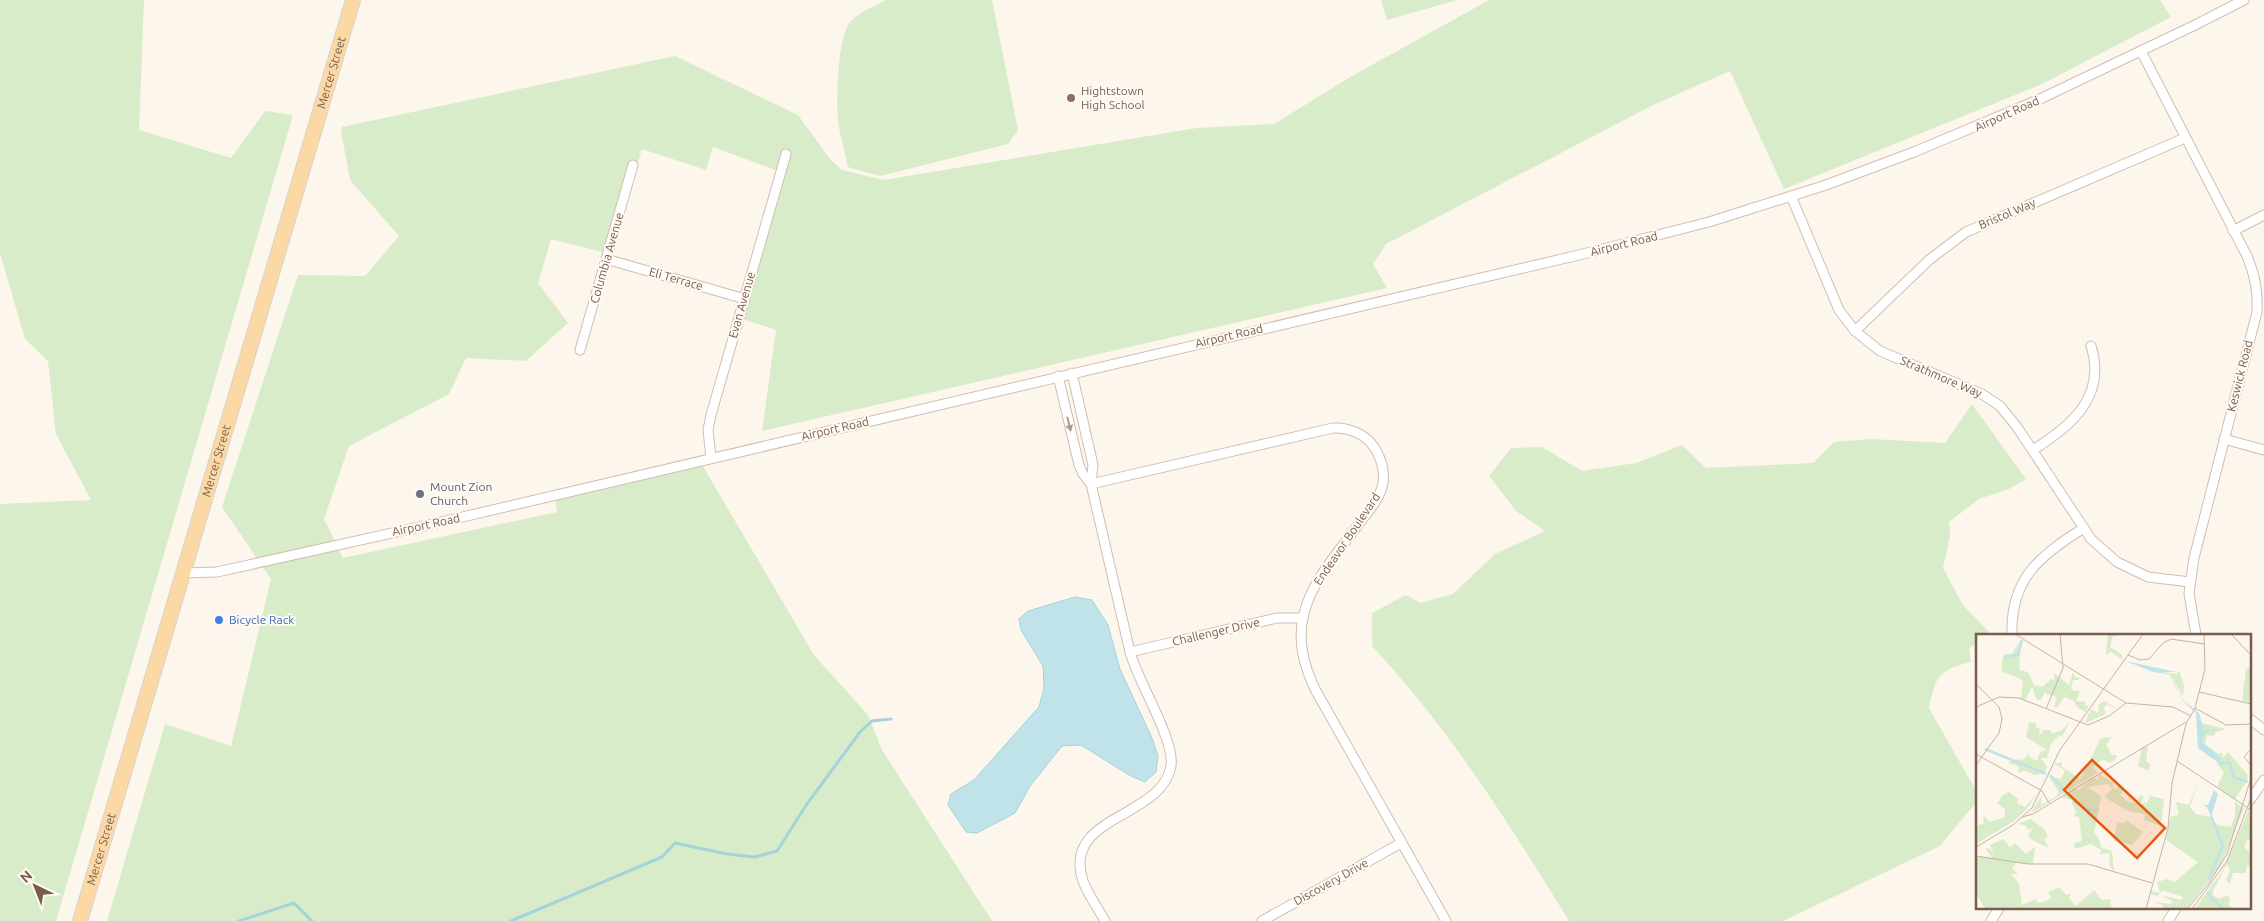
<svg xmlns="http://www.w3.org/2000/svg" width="2264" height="921" font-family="Ubuntu,sans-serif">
	<rect width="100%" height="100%" fill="#fdf6ec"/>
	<!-- green -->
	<g fill="#d8ecc9">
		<polygon points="0,0 144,0 139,130 231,158 265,111 293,115 56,921 0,921 0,504 91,500 56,434 48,361 25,339 0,253"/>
		<path d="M886,0H992L1018,130L1008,144L880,176L848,167C845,151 839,134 838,118C836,99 838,36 850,22C859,12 875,6 886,0Z"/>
		<polygon points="1381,0 1457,0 1387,20"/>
		<polygon points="1489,0 2160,0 2171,17 2042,84 1784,189 1730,71 1651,106 1386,244 1373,264 1387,288 762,431 776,330 740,318 781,172 713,147 706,170 642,149 610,254 551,239 538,283 568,323 526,361 466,358 449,394 349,446 324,519 343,558 557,512 555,496 698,458 814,655 868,715 882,750 992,921 107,921 165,724 231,746 271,579 222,507 298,275 365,276 399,236 350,180 341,131 342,127 675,56 798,115 830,159 842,170 884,180 1197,128 1274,124 1352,76"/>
		<path d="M1972,404L2026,479L2009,489L1979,499L1949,522L1950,536L1943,568L1963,605L1989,632L1987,635H1978V643L1969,648L1971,662C1938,670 1936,676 1929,708L1978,794V800L1940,846L1783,921H1569C1510,825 1449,728 1372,646V613L1406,595L1420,603L1453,594L1495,554L1545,531L1516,511L1489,476L1511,448L1542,447L1582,471L1636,463L1682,445L1706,468L1813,463L1834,442L1871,439L1945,443Z"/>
	</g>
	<!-- water -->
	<polygon fill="#bfe3e8" stroke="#a5d3da" points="1075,597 1092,600 1108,625 1120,669 1152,738 1158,756 1156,772 1145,782 1129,775 1081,745 1062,746 1030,786 1015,813 977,833 966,832 948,805 951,794 974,780 1039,707 1044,688 1043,666 1021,630 1019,619 1028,611"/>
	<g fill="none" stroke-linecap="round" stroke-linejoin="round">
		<!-- stream -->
		<g stroke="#a5d3da" stroke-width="3">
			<polyline points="239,921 294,903 312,921"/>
			<polyline points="511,921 662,857 675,843 727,854 755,857 777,851 807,804 860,732 872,721 891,719"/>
		</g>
		<defs>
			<g id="street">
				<path d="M2141,51L2247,256C2255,276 2258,291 2257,312L2194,558L2189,593L2196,635"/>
				<polyline points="1791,196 1839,310 1855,331 1880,351 1982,394 2000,406 2017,427 2091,539 2117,562 2148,577 2190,582"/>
				<polyline points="2233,231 2264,215"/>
				<polyline points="606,259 745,299"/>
				<polyline points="1855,331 1929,260 1966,232 2185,138"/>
				<polyline points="580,350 633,165"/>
				<path d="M1072,373L1093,465L1091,484L1130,652C1138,682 1175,740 1171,766C1162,819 1061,815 1083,881C1088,895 1098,908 1105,921"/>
				<polyline points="1058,376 1079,465 1083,474 1091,484"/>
				<polyline points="2224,439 2264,450"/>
				<path d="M2033,450C2071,426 2107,397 2091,346"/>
				<polyline points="711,458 708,430 711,415 786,154"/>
				<path d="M1091,484L1333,428C1347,427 1362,433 1371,443C1380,454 1385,469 1383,483C1380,499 1368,512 1358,525C1338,553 1313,579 1304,613C1297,639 1304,667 1316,691L1446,921"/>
				<polyline points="183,573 217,572 437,523 1579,255 1709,222 1826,185 1914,152 2040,99 2193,26 2244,0"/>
				<path d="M2012,635C2010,579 2040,555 2084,528"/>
				<polyline points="1130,652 1277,618 1303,618"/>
				<polyline points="2250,719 2264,730"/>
				<polyline points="2250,800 2264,780"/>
				<polyline points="1262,921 1401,843"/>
				<polyline points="1991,921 2000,907"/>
				<polyline points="2168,921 2177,907"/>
			</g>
			<g id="primary">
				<path id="s1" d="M80,921L353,0"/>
			</g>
		</defs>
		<!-- street casing -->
		<use href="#street" stroke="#d1beb0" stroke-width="11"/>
		<!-- primary casing -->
		<use href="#primary" stroke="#dad1cd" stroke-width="16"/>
		<!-- street -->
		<use href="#street" stroke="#fff" stroke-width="9"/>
		<!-- primary -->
		<use href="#primary" stroke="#fbd9a5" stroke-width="14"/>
	</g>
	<!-- one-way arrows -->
	<defs><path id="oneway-solid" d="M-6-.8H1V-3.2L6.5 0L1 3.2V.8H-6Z" transform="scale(1.25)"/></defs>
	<use fill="#af9d94" href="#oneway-solid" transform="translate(1069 424) rotate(76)"/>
	<!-- markers -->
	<circle fill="#8d6e63" stroke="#fffaf3" stroke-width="2" cx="1071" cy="98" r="5"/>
	<circle fill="#6b7280" stroke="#fffaf3" stroke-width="2" cx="420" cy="494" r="5"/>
	<circle fill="#3f7fe0" stroke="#fffaf3" stroke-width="2" cx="219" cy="620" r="5"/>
	<g text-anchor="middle" stroke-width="4" stroke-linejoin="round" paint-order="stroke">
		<!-- street labels -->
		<g font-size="12" fill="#7a5c4d" stroke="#fffaf3">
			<text dy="4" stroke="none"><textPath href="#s1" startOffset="885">Mercer Street</textPath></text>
			<text transform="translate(2007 114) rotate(-24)" y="4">Airport Road</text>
			<text transform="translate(2007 214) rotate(-23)" y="4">Bristol Way</text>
			<text transform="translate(1624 244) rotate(-14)" y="4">Airport Road</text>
			<text transform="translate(607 258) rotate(-74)" y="4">Columbia Avenue</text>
			<text transform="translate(676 279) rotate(16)" y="4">Eli Terrace</text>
			<text transform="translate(742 305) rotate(-74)" y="4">Evan Avenue</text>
			<text transform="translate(1229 336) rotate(-13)" y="4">Airport Road</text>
			<text transform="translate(2240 376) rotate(-76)" y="4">Keswick Road</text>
			<text transform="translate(1941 377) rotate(23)" y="4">Strathmore Way</text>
			<text transform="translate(835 429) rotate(-13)" y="4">Airport Road</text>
			<text dy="4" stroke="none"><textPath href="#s1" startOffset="480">Mercer Street</textPath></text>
			<text transform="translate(426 525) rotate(-12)" y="4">Airport Road</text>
			<text transform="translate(1347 539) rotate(-56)" y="4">Endeavor Boulevard</text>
			<text transform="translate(1216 632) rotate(-13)" y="4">Challenger Drive</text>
			<text dy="4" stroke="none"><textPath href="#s1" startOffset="75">Mercer Street</textPath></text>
			<text transform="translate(1331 882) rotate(-29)" y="4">Discovery Drive</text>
		</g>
		<!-- education labels -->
		<g font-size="12" fill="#785e54" stroke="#fffaf3" text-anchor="start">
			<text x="1081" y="95">Hightstown<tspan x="1081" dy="14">High School</tspan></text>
		</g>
		<!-- worship labels -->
		<g font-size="12" fill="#5b616d" stroke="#fffaf3" text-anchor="start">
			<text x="430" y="491">Mount Zion<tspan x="430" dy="14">Church</tspan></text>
		</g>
		<!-- shop labels -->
		<g font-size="12" fill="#366cbe" stroke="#fffaf3" text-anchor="start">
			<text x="229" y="624">Bicycle Rack</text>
		</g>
	</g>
	<!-- overview -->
	<g transform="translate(1976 634)">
		<rect width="275" height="275" fill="#fdf6ec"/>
		<path d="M132,0L145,2H137L134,13L145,20L147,26L135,18L130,21ZM45,5L43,36L52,38L58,51L66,53L75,45L79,46L78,39L93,51L97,39L100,44L104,43L102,46H97L95,56L104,57L100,67L110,68L109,71L113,72L109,78L101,73L98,67L88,63L81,74L78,73L81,63L70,60V56L65,66H61L56,53L49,66L45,65L47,46L25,37L27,23L36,20ZM275,33V69L266,67L270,35ZM203,36L208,52L207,62L193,39L201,40ZM129,67L140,74L131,70L127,75L130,78L128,81L109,89L115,75L122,79L123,70ZM94,87L86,103L83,101L75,110L71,124H65L71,133L69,139L59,141L49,137L42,139L43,133L32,129L37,125L46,126L52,121L53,113V123L61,127L64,118L71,116L50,103L53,88L60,89L61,95L64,93L63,102L68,96H74L76,100L86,96ZM226,89L250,95L240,98L238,102L231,101L229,110L242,120L246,119L245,114L247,124L252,118L271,140L272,150L270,148L259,165L241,153L248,138L241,130L244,124L228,111L227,100L236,97H228ZM136,103L130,111L136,121H141L140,125L134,129L126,125L117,134L122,139L55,179L66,161L65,171L81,162L82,157L72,141L85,145L89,136L78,130L87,128L85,132L104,145L125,104ZM172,112L170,127L175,131L172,137L162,132L166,114ZM123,140L136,148L138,156L143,152L148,155L144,161L153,168L163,170L160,168L164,161L168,163L164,171L169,168V172L174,162L188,165L185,192L168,186L169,180L152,177L128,163L136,155L132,150L111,153L125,162L118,200L122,203L126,214L136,217L138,238L133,231L134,219L124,220L125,216L115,210L99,215L98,209L106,207L103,183L98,182L100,179L95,166L86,163L100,154L101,157L117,144L122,146ZM222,147L214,173L220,180L234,183L242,191L255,193L259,182V168L268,174L244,233L210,275H186L187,271L178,268L195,270L196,267L185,261L205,266L207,263L186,256L184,259L181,262L174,260L175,257L184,259L181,248L191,245L199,248L222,228L190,206L195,182L203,181L200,168L213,171ZM63,157L49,177L38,187L0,210V192L8,189L7,181L13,188L29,183V175L21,169L27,161L33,158L42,165L41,169L49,173ZM273,175L275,207L272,205L268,213L275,219V232L271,231L270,239H257L254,250L250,246L254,237L251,230L237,257V262L244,265L249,262L254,263L253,271L259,275H219L230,261L218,275L246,238ZM55,185L69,196L72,203L68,205L73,214L56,206L52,201L56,196L54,194L53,197L49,191L41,190ZM150,186L167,198L156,211L138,207L141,188L149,189ZM27,205L34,213L39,209L50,220L59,213L57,230L40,229L36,234L42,240H35L43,250L46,271L60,265L62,269L70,267L75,264L72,258L83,253L90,261L95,259L93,264L100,272L118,256L126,266L134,265L136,275H9L0,259V222L16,224L10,215L13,214L18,222L14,211Z" fill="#d8ecc9"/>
		<path d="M150,27L200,38H186L193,39L207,66L223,79L228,97L242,95L228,100L227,109L245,124L244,130L222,114L220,79L207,67L193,40L177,38ZM238,156L242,160L235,183L231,173L226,171H232Z" fill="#bfe3e8"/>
		<path fill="none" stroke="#bfe3e8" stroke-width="2.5" d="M28,22L42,21L46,6M9,115L70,140M244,130L253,128L258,143L271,148M74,141L90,158M92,162L98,164L99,169L115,177L123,176M232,246L247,212L235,182M231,259L247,275"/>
		<path fill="none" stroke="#c5b3a7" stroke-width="1" d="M39,0L150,69L197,73L215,82M255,0L275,21M152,21L164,26L173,25L187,9L195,5L228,10M0,50L23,73L26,85L23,99L0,131M223,58L275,70M0,73L23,63L43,64L112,91L133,82L150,69M219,74L229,35L228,0M70,75L87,34L84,0M275,115L268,123L275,131M0,120L66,157L73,169M201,127L275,176M46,183L57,180L210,88M0,213L37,191L56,174L84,116L167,0M0,222L52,230H112L176,249M170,275L192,194L196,149L210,90L219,74L250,91L275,90M211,275L233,249L251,220L275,144M216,275L251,227L275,164"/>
		<path fill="#e8590c" fill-opacity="0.15" stroke="#e8590c" stroke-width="2.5" d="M116,126L189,194L161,224L88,156Z"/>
		<rect width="275" height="275" fill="none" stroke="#7a5c4d" stroke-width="2.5"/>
	</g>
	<!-- north arrow -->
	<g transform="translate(35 886) rotate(317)" stroke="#fffaf3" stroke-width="4" paint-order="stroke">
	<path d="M0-4L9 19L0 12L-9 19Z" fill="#7a5c4d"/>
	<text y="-8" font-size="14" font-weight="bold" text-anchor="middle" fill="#7a5c4d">N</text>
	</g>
</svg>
